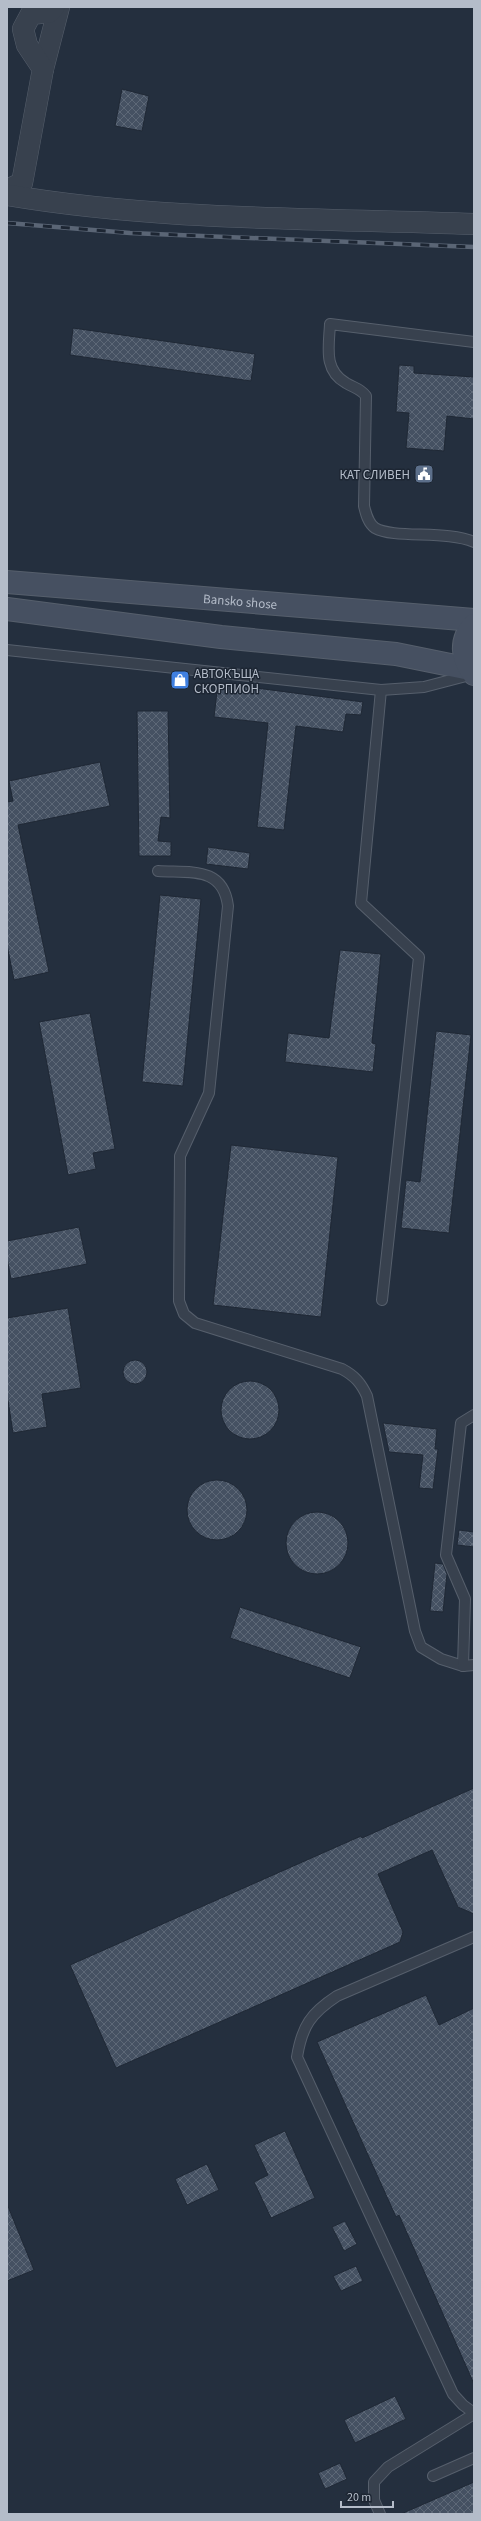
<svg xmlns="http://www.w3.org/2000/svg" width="481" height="2521" font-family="'Source Sans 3',sans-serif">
	<defs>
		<pattern id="building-cross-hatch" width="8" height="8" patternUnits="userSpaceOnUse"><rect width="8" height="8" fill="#455162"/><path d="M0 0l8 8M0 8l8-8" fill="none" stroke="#5d6877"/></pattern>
	</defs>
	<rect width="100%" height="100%" fill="#242f3e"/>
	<!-- building -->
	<g fill="url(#building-cross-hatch)" stroke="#1f2835">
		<polygon points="122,89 149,96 142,131 115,126"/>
		<polygon points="73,328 255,354 251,381 70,355"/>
		<polygon points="399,365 414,366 414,373 474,377 474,419 447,416 444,451 406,448 409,413 396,412"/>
		<polygon points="218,683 363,702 361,715 346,714 343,732 296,726 284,830 257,827 268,723 214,717"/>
		<polygon points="137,711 168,711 170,818 161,817 158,841 171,842 171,856 139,856"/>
		<polygon points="100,762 110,806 18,825 49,972 14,980 7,945 7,802 13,801 9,781"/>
		<polygon points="208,847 250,853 248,869 206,864"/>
		<polygon points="160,895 201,899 183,1086 142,1082"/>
		<polygon points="340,950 381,954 372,1043 376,1044 373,1072 285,1062 288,1033 329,1038"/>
		<polygon points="90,1013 115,1149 93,1153 96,1169 68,1175 39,1022"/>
		<polygon points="436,1031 471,1035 449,1233 401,1228 406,1180 420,1182"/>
		<polygon points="231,1145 338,1157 321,1317 213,1305"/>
		<polygon points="79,1227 87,1264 11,1279 7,1258 7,1241"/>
		<polygon points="68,1308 81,1388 42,1394 47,1427 13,1433 7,1394 7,1318"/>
		<circle cx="135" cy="1372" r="12"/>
		<circle cx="250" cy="1410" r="29"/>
		<polygon points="383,1423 437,1429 435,1449 438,1449 433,1489 419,1488 423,1455 389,1452"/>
		<circle cx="217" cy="1510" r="30"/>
		<circle cx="317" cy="1543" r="31"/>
		<polygon points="459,1530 474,1532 474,1547 457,1545"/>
		<polygon points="435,1563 443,1564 447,1574 443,1612 430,1611"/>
		<polygon points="240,1607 361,1647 350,1678 230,1638"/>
		<polygon points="474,1788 474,1914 458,1907 432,1850 378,1874 403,1932 400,1942 116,2068 70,1965 361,1836 362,1838"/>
		<polygon points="426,1995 439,2025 474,2008 474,2384 399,2215 396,2217 317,2042"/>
		<polygon points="285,2131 315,2198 271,2218 254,2182 268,2175 254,2145"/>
		<polygon points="207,2164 219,2190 187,2205 175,2179"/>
		<polygon points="7,2204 34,2270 7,2281"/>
		<polygon points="345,2221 357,2244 344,2251 332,2227"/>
		<polygon points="356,2266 363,2281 341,2291 333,2276"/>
		<polygon points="395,2396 406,2419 355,2443 344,2420"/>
		<polygon points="340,2463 347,2479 325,2489 318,2473"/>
		<polygon points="474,2482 474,2514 401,2514"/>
	</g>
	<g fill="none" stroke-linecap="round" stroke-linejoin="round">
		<defs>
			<g id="service">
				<path d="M474,342L330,324C329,346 323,370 346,383C354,388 360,388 366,396L364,506C366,514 368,523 375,528C394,539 447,530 474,542"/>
				<polyline points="7,650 381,690"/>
				<path d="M158,871C190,873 223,866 228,906L209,1093L180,1156L179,1301L184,1314L195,1323L342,1369C355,1376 361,1383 367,1396L415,1631L421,1647L441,1659L463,1666"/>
				<polyline points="382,1300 419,957 361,903 381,690 424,687 470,675"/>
				<polyline points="474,1415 461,1423 446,1555 465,1599 463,1666 474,1665"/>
				<path d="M474,1937L337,1996C311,2013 302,2026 297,2057L453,2394L463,2405L474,2413"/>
				<polyline points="433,2476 474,2458"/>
				<polyline points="380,2514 374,2500 374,2482 388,2467 474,2414"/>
			</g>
			<g id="minor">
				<polyline points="43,69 59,7"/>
				<polyline points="7,190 22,183 43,69 27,45 23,29 31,14 49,12 54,7"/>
				<path d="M7,195C160,221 319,218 474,224"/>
			</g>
			<g id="secondary">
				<path id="s1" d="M7,582L474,620"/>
				<polyline points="7,609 221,637 396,654 470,669"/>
				<path d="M474,625C460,639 461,659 474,674"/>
			</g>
		</defs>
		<!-- service casing -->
		<use href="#service" stroke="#565f6c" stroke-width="12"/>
		<!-- minor casing -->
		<use href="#minor" stroke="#565f6c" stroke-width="22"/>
		<!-- secondary casing -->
		<use href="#secondary" stroke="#565f6c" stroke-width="24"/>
		<!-- service -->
		<use href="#service" stroke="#38414e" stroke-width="10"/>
		<!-- minor -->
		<use href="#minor" stroke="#38414e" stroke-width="21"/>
		<!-- secondary -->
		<use href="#secondary" stroke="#465061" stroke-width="22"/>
		<defs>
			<polyline id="rail" points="7,223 130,233 474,247"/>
		</defs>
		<!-- rail casing -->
		<use href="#rail" stroke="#5a6575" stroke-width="4.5"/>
		<!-- rail -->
		<use href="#rail" stroke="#1d2633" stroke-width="3" stroke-dasharray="9" stroke-linecap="butt"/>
	</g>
	<!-- icons -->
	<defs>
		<symbol id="civic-square" viewBox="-11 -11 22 22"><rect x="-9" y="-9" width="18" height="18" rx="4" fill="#5c6f8a" stroke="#1d2633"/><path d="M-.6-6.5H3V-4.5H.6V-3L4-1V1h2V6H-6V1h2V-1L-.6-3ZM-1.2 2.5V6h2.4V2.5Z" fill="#fff"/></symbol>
		<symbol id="shop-square" viewBox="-11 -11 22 22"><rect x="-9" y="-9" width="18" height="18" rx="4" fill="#3f7fe0" stroke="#1d2633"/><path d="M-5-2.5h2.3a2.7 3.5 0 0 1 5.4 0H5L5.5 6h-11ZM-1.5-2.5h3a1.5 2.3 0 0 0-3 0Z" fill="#fff"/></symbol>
	</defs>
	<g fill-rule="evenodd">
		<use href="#civic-square" x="413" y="463" width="22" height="22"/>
		<use href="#shop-square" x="169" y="669" width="22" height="22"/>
	</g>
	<g text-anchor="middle" stroke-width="3" stroke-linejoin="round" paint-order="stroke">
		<!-- poi labels -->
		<g font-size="13" fill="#b4bcc9" stroke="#1d2633" text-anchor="end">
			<text x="410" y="479">КАТ СЛИВЕН</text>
			<text x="194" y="678" text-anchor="start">АВТОКЪЩА<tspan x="194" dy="15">СКОРПИОН</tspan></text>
		</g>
		<!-- street labels -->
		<g font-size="13" fill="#b4bcc9" stroke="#1d2633">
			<text dy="5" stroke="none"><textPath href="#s1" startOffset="234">Bansko shose</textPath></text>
		</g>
	</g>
	<!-- border -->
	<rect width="481" height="2521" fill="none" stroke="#b4bcc9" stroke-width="16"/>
	<!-- scale -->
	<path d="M341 2501v6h52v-6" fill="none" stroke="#b4bcc9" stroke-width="2"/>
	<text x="347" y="2501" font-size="12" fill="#b4bcc9" stroke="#1d2633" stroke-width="3" paint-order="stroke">20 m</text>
</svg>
